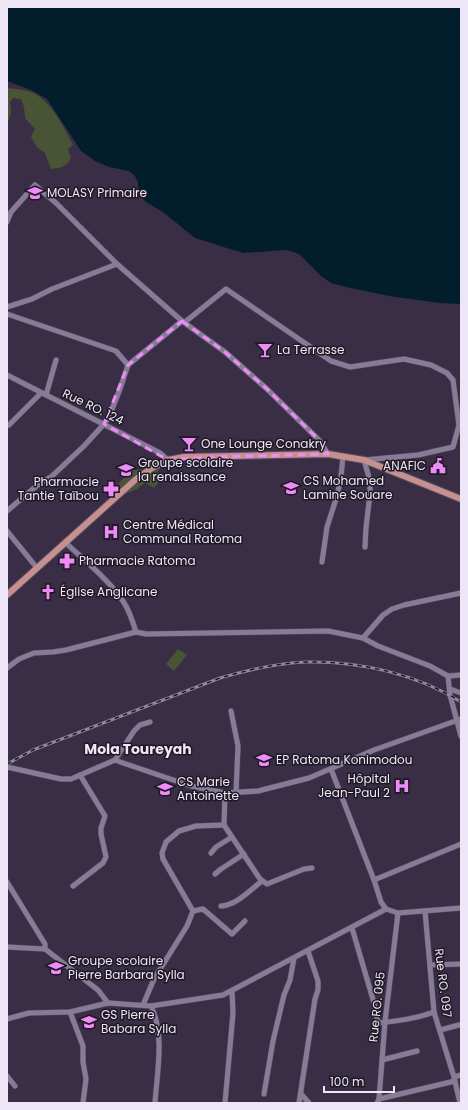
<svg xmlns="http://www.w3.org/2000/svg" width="468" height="1110" font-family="Poppins,sans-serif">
	<rect width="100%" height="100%" fill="#392e46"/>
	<!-- green -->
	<g fill="#495435">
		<path d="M7,88C17,89 29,90 37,95C54,106 64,128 73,145L68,149L71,158C66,167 61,168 51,169L45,153L37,147L31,137L35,129L25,118L24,107L21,99L13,98L10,102L11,112L7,126Z"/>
		<path d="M150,459L159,462L161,467L158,471L159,482L154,488L145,483L137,489L125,494L117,487C119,479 126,480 129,470H143L146,462Z"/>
		<polygon points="178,649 187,655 174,671 166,664"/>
	</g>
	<!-- water -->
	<polygon fill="#021d2b" points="7,7 461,7 461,304 440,303 389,296 346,287 331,283 321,276 299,254 287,250 243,253 195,238 163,212 146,202 139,194 138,183 135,176 129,171 109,167 95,161 81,151 47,99 31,90 7,81"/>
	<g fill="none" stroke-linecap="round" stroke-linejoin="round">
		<defs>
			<g id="minor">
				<polyline points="7,222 11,212 35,185 56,203 117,264 182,321 225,352 267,389 320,441 328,454"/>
				<polyline points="7,307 32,299 52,289 117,264"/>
				<polyline points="7,314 116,351 128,365 120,389 109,417 104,424 84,446 51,477 40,483 7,511"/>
				<polyline points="185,322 226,289 331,361 350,367 404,359 431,365 447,373 453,380 459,425 453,447 418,455 364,460 370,481 370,494 366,528 365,547"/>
				<polyline points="128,365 182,321"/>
				<polyline points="7,375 160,453 168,460"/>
				<polyline points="46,395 56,360"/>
				<polyline points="9,425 41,393"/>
				<polyline points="7,531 37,568"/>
				<path d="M66,543C85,561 108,579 123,601C129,610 133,622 136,632"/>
				<polyline points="322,562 327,527 337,496 341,477 343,456"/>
				<polyline points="363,638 383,615 392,609 404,605 461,593"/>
				<polyline points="7,668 19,659 34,653 53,652 66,650 136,632 146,634 328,631 363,638 378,646 430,666 448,676 461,675"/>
				<polyline points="448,676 450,695 461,736"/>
				<polyline points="450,689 461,693"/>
				<polyline points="231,711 238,746 236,793"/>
				<polyline points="115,760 134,731 140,725 150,722"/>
				<polyline points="7,767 61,779 71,779 115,760 123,763 191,786 225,793 258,791 309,778 374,750 461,719"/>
				<polyline points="331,769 374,880 381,902 386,909 398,913 461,908"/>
				<polyline points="225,793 224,825 260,879 267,884 304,869 312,868"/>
				<polyline points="211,853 216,847 232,837"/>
				<polyline points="215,874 221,869 244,854"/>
				<polyline points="374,880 461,844"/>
				<polyline points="7,882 45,944 45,949 98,990 108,1003"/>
				<polyline points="73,886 103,863 106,857 101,834 101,828 105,816 80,775"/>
				<path d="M221,906C237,905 250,890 262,881"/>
				<polyline points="193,911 203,909 232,934 245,921"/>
				<polyline points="425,911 434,1012 454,1077 460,1103"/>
				<path d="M352,928L374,1003L378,1023C397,1021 415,1019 434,1012"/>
				<polyline points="7,947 45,949"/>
				<polyline points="430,965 461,964"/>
				<polyline points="143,1005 154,979 187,926 193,911 163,859 162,853 166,842 179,831 196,826 224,825"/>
				<path d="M151,1006C165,1035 157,1072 155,1103"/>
				<polyline points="70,1012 83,1046 83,1062 86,1079 83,1103"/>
				<polyline points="7,1019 29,1013 70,1012 108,1003 151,1006 223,995 386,909"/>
				<polyline points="440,1030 459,1025"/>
				<polyline points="382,1060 417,1051"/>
				<polyline points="7,1076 15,1086"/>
				<polyline points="454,1077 461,1075"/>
				<polyline points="264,1094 273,1041 284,995 290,980 294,958"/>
				<polyline points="301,1094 309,1103"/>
				<polyline points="379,1099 455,1081"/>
				<polyline points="225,1103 233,1013 232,991"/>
				<polyline points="299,1103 315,999 318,990 318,981 308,951"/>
				<polyline points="377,1103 379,1099 385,1022 398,913"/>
			</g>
			<polyline id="major" points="7,595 135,480 152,468 168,460 184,457 328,454 364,460 461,499"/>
		</defs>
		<!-- minor casing -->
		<use href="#minor" stroke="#554b61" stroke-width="6"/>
		<!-- major casing -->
		<use href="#major" stroke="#554b61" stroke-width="8"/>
		<!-- minor -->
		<use href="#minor" stroke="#877b97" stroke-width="5"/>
		<!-- major -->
		<use href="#major" stroke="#c6908f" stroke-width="6"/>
		<defs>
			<path id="rail" d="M7,764L33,750L220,678C248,670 277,663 306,662C359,661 417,674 461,702"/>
		</defs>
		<!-- rail casing -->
		<use href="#rail" stroke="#8e869a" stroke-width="3"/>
		<!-- rail -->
		<use href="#rail" stroke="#1e1924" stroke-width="1.5" stroke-dasharray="4.5" stroke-linecap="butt"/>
	</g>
	<!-- marked area -->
	<path fill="none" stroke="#ef8bf7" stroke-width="3" stroke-dasharray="8 5" stroke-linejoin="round" d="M182,321L225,352L267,389L320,441L328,454L211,457L168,460L104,424L128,365Z"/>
	<!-- icons -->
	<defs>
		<symbol id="school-bare" viewBox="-9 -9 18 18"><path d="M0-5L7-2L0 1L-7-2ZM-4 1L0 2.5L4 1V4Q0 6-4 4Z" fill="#ef8bf7" stroke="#1e1924" stroke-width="2.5" paint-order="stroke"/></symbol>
		<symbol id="bar-bare" viewBox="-9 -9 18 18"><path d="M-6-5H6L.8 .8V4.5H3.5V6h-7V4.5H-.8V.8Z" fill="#ef8bf7" stroke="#1e1924" stroke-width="2.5" paint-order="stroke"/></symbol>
		<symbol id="civic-bare" viewBox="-9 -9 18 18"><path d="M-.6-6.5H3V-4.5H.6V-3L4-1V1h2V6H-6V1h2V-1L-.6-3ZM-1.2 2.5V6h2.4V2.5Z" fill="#ef8bf7" stroke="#1e1924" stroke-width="2.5" paint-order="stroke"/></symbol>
		<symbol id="pharmacy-bare" viewBox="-9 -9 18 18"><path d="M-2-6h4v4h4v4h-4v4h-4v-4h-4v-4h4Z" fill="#ef8bf7" stroke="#1e1924" stroke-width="2.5" paint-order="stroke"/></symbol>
		<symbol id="hospital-bare" viewBox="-9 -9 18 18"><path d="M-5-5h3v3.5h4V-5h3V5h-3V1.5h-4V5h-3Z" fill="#ef8bf7" stroke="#1e1924" stroke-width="2.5" paint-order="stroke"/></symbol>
		<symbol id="church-bare" viewBox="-9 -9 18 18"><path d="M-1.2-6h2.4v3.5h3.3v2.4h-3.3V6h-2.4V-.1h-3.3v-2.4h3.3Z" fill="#ef8bf7" stroke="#1e1924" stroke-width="2.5" paint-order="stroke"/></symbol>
	</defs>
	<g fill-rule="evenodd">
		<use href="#school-bare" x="24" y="182" width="22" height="22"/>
		<use href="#bar-bare" x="254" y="339" width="22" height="22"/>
		<use href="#bar-bare" x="178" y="433" width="22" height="22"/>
		<use href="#civic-bare" x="427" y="455" width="22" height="22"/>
		<use href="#school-bare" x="115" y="459" width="22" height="22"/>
		<use href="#school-bare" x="280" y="477" width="22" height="22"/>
		<use href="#pharmacy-bare" x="100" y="478" width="22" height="22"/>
		<use href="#hospital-bare" x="100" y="521" width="22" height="22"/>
		<use href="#pharmacy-bare" x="56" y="550" width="22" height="22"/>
		<use href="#church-bare" x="37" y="581" width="22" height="22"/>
		<use href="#school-bare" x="253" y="749" width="22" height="22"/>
		<use href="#hospital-bare" x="391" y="775" width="22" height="22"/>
		<use href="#school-bare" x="154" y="778" width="22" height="22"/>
		<use href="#school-bare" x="45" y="957" width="22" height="22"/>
		<use href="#school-bare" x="78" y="1011" width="22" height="22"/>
	</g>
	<g text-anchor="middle" stroke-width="3" stroke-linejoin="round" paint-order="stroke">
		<!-- poi labels -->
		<g font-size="12" fill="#ece6f6" stroke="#1e1924" text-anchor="start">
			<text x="47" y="197">MOLASY Primaire</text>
			<text x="277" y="354">La Terrasse</text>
			<text x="201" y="448">One Lounge Conakry</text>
			<text x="138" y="467">Groupe scolaire<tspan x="138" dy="14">la renaissance</tspan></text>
			<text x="426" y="470" text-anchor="end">ANAFIC</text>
			<text x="303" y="485">CS Mohamed<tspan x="303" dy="14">Lamine Souare</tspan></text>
			<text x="99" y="486" text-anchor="end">Pharmacie<tspan x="99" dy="14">Tantie Taïbou</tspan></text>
			<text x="123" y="529">Centre Médical<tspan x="123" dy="14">Communal Ratoma</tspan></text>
			<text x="79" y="565">Pharmacie Ratoma</text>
			<text x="60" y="596">Église Anglicane</text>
			<text x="276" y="764">EP Ratoma Konimodou</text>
			<text x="390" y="783" text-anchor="end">Hôpital<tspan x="390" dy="14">Jean-Paul 2</tspan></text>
			<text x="177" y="786">CS Marie<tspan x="177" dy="14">Antoinette</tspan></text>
			<text x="68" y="965">Groupe scolaire<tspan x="68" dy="14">Pierre Barbara Sylla</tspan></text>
			<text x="101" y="1019">GS Pierre<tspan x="101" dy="14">Babara Sylla</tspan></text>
		</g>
		<!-- street labels -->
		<g font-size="12" fill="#ece6f6" stroke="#1e1924">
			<text transform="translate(93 407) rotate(26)" y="4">Rue RO. 124</text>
			<text transform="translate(443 983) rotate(83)" y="4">Rue RO. 097</text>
			<text transform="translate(377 1007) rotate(-84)" y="4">Rue RO. 095</text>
		</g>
		<!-- quarter labels -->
		<g font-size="14" font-weight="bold" fill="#ece6f6" stroke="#1e1924">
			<text x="138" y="754">Mola Toureyah</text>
		</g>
	</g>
	<!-- border -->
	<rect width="468" height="1110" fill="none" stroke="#ece6f6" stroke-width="16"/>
	<!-- scale -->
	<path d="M324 1086v6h70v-6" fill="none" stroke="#ece6f6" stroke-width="2"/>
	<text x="330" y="1086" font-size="12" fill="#ece6f6" stroke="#1e1924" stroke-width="3" paint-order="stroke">100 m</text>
</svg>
